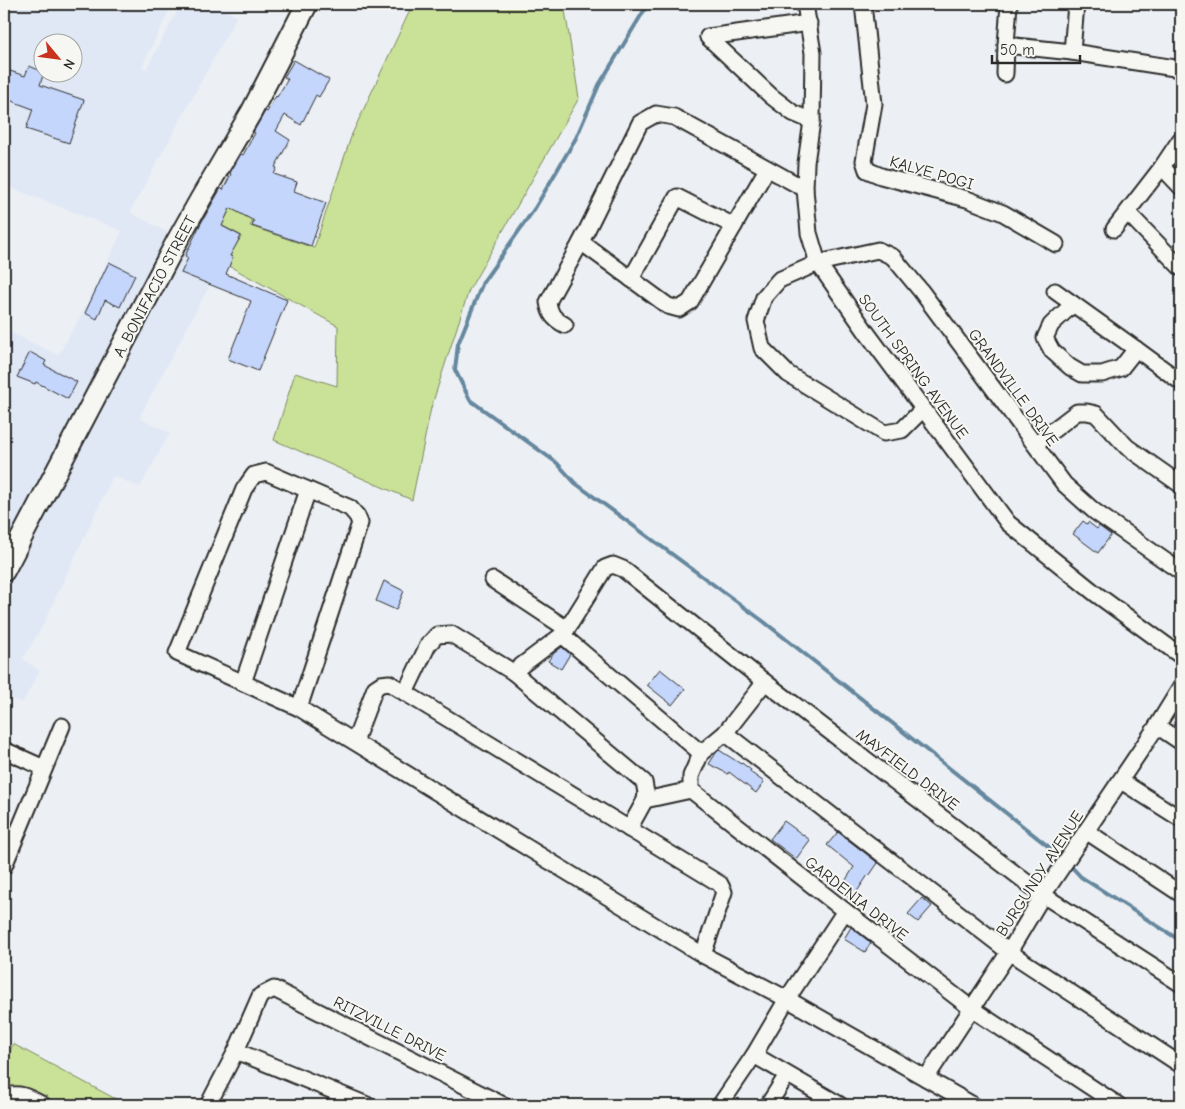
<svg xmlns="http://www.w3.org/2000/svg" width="1185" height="1109" font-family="'Comic Neue',sans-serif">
	<rect width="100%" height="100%" fill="#ecf0f4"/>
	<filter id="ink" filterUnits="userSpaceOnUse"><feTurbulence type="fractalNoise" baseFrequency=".02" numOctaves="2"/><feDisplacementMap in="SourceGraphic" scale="10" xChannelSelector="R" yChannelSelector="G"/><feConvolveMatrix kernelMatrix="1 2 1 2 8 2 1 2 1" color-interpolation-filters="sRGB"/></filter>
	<g filter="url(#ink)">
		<!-- built -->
		<path fill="#e0e8f6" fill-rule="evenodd" d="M4,4H172L142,67L146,69L181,4H212L237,16L130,212L222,262L139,418L170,433L140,487L113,476L42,627L23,659L40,671L22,703L4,695V434L7,427L4,425V329L58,355L82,314L122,231L4,185ZM42,42H72V72H42Z"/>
		<!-- green -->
		<g fill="#cae298" stroke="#7a8662">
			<polygon points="413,4 564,4 579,98 469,290 431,408 412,500 274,440 295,373 337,386 338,326 222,262 242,236 221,225 242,189 264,199 250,226 314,248 352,134"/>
			<polygon points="13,1044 127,1105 4,1105 4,1067"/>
		</g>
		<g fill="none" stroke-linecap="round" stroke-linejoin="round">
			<!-- stream -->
			<g stroke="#65879e" stroke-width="4">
				<polyline points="648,4 599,85 576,138 535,208 483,282 458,344 455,370 470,400 557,463 575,483 763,621 1063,858"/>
				<polyline points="1068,863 1081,877 1181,941"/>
			</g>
		</g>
		<!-- building -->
		<g fill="#c5d6fc" stroke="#2b2b2b">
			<polygon points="294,60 329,80 319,97 316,95 301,125 285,115 276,131 290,140 275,167 277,168 274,174 297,182 294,191 326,203 311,246 252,226 254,221 230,208 222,226 241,236 230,256 233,257 226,274 287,300 258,371 228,359 251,301 181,273 188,258 185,256 200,225 221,188 223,190 231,174 230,173 241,154 243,155 255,133 253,132 265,111 267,112 276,96 277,97 288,79 284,77"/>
			<polygon points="29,66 44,72 40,85 84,100 69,143 26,129 33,109 4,98 4,69 25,76"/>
			<polygon points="109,262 135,275 120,307 105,300 97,319 85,313"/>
			<polygon points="30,352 46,361 44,365 77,382 68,399 36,382 35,384 17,377"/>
			<polygon points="1083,521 1087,524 1088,522 1097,529 1099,526 1111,535 1098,553 1073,534"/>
			<polygon points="384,581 404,591 396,610 376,601"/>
			<polygon points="562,647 570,654 561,669 548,661 553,654"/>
			<polygon points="660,669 685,689 672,705 647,685"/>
			<polygon points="719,750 741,764 742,763 751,770 750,772 764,782 756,793 729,772 728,774 709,764 716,753"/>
			<polygon points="784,821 810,840 796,859 770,839"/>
			<polygon points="838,832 878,863 869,876 868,875 852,899 839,891 854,867 827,845"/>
			<polygon points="922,898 932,906 918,922 908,914"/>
			<polygon points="851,927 871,943 865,952 844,939"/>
		</g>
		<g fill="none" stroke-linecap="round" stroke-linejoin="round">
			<defs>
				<g id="minor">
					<polyline points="805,4 813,53 812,121 806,163 805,189 809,233 818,263 867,333 1008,523 1096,594 1181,656"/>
					<polyline points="863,4 874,104 864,161 867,170 881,176 967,199 1003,213 1056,244"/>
					<polyline points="1009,4 1006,45 1072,52 1181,69"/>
					<polyline points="708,37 771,96 793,113 812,121"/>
					<polyline points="708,37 809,23"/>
					<polyline points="1072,52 1076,4"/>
					<polyline points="1005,74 1006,45"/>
					<polyline points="1162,167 1181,187"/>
					<polyline points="1128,213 1181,268"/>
					<polyline points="1114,229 1162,167 1180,140 1181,140"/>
					<polyline points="581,242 668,306 679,309 690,302 767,169"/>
					<polyline points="631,279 677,197 734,226"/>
					<polyline points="1055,291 1136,349 1181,382"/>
					<polyline points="1073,304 1051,325 1045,338 1052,351 1070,367 1082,374 1102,374 1121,368 1136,349"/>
					<path d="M565,325C554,319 550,315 548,302L581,242L640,123L656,114L674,117L805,189"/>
					<polyline points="923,409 902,430 884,433 788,374 762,348 756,321 764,297 779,280 818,263 878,250 893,257 921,291 1064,484 1094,511 1181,572"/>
					<polyline points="1035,444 1077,412 1087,412 1096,414 1127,447 1181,485"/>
					<polyline points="493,580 567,629"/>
					<polyline points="513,672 562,635"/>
					<polyline points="765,682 725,733 701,753 691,776 691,790 845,911 972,1009 1118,1105"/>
					<polyline points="243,683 308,490"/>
					<polyline points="405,693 428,645 437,635 451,634 513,672 644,782 646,793 645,800 629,829"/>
					<polyline points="299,708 360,523 357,516 350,508 266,472 254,475 244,489 177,653 299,708 703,955 787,999 973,1105"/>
					<polyline points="1157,726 1181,742"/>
					<polyline points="725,733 1009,952 1181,1065"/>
					<polyline points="355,741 375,688 381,684 389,683 720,884 724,892 703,955"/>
					<polyline points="4,750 44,768"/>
					<polyline points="701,753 562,635 567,629 605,568 613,565 623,569 765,682 1043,895 1181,984"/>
					<polyline points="1121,781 1181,819"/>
					<polyline points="645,800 691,790"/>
					<polyline points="1086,831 1181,894"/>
					<polyline points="4,866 62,726"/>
					<polyline points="236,1051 367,1105"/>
					<polyline points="754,1055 840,1105"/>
					<polyline points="926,1078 1009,952 1043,895 1157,726 1181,687"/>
					<path d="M4,1102L6,1096C22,1092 29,1098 43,1105"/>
					<polyline points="208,1105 236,1051 260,996 274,989 503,1105"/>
					<polyline points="720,1105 754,1055 787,999 845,911"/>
					<polyline points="768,1105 787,1075"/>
				</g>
				<polyline id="major" points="4,571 177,241 200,200 252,111 307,4"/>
			</defs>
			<!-- minor casing -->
			<use href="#minor" stroke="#2b2b2b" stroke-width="19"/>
			<!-- major casing -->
			<use href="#major" stroke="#2b2b2b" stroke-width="24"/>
			<!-- minor -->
			<use href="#minor" stroke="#f6f6f2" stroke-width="15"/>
			<!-- major -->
			<use href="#major" stroke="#f6f6f2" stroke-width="20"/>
		</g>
	</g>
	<g text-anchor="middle" stroke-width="4" stroke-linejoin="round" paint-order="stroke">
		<!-- street labels -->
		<g font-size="16" fill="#2b2b2b" stroke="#f6f6f2">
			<text transform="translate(932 172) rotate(16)" y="6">KALYE POGI</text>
			<text transform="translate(154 286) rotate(-62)" y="6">A. BONIFACIO STREET</text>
			<text transform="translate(914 366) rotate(54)" y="6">SOUTH SPRING AVENUE</text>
			<text transform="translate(1014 387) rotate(54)" y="6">GRANDVILLE DRIVE</text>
			<text transform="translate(908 769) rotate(37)" y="6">MAYFIELD DRIVE</text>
			<text transform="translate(1039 873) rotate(-57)" y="6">BURGUNDY AVENUE</text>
			<text transform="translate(857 898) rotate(38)" y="6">GARDENIA DRIVE</text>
			<text transform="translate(390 1028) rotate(27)" y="6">RITZVILLE DRIVE</text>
		</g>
	</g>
	<!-- margin -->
	<rect width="1185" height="1109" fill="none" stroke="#f6f6f2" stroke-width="20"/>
	<rect x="10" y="10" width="1165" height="1089" fill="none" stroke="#2b2b2b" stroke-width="2" filter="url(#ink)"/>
	<!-- north arrow -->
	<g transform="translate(58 58) rotate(119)"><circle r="24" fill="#f6f6f2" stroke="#a5a5a2"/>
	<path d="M0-4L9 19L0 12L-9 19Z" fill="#c8321e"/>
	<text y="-8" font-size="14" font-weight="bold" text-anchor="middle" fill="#2b2b2b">N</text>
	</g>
	<!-- scale -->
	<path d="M992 55v8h88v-8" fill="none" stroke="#2b2b2b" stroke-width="2.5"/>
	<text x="1000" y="55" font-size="15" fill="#2b2b2b" stroke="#f6f6f2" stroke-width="4" paint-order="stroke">50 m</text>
</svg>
